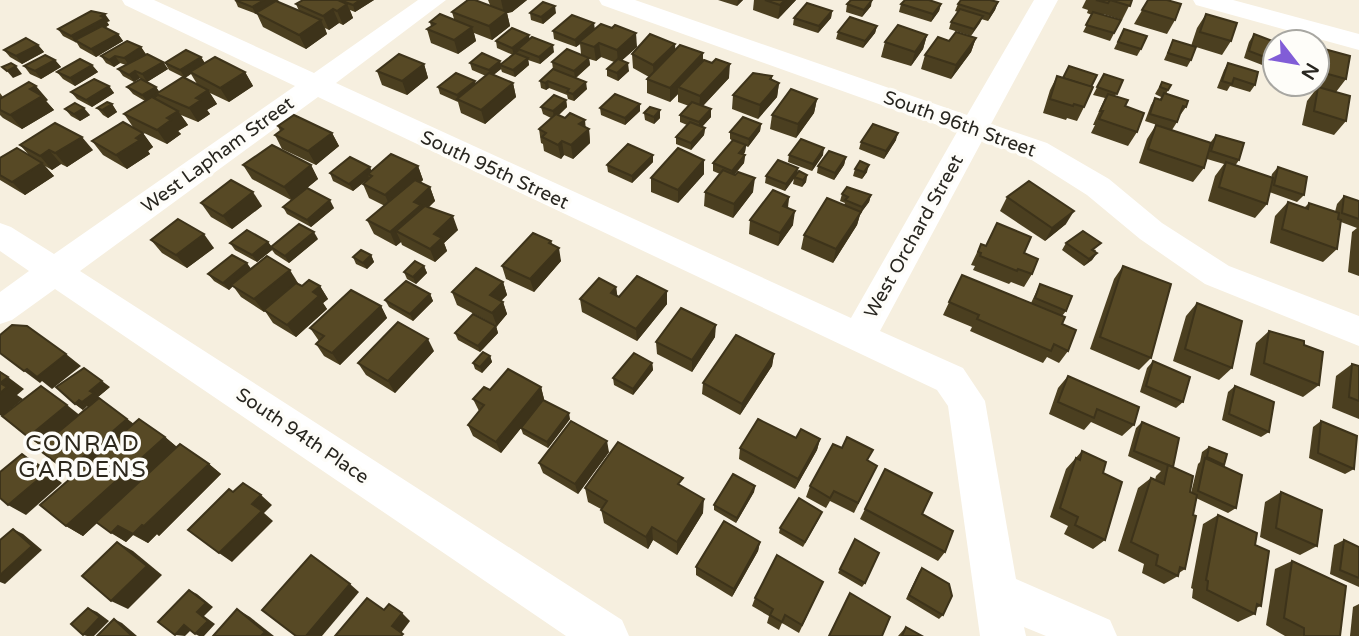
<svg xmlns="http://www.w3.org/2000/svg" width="1359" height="636" font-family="'Varela Round',sans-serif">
	<rect width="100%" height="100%" fill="#f6efdf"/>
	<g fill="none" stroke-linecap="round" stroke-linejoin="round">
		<!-- street -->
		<g fill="#fff" fill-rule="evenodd">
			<polygon points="122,0 154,0 314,73 418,0 446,0 336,83 851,318 957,132 602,5 599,0 635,0 967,115 1034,0 1058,0 991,124 1047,143 1109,179 1162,223 1229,266 1359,316 1359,346 1205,284 1140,239 1087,195 1027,157 982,141 880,331 963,368 985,401 1016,579 1110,620 1117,636 1046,636 1024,627 1026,636 980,636 948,406 937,390 318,97 80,271 622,620 629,636 566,636 55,289 12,320 0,324 0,292 29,271 0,251 0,223 11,227 54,254 295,86 125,5"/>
			<polygon points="1193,0 1233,0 1359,34 1359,50 1196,5"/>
		</g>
	</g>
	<!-- wall -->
	<g fill="#4b3f20">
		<polygon points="235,0 276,2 299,11 296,4 374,0 355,12 350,10 353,18 343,25 339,23 329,30 325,28 327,34 306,49 263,27 257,14 238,7"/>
		<polygon points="488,0 527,0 512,12 507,13 510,26 492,40 474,33 476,41 458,54 431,43 427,29 431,27 430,22 454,19 452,12 490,5"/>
		<polygon points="718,0 743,0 737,6"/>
		<polygon points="754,0 796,0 778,19 753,10"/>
		<polygon points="1086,0 1132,0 1122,20 1103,14 1102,15 1121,20 1110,41 1083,32 1092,15 1087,13 1088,10 1082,8"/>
		<polygon points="1148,0 1175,20 1167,34 1134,24"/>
		<polygon points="998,2 995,10 988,21 981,19 971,36 949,29 951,22 958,12 955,11 958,4"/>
		<polygon points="847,4 871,6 862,17 846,12"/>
		<polygon points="901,4 941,4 939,11 931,22 899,12"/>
		<polygon points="832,11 831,18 818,33 793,25 794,18"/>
		<polygon points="530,13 556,13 543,24 531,20"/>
		<polygon points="1206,14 1231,41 1222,55 1196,47 1191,60 1187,67 1164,60 1173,40 1191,46 1197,28"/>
		<polygon points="110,21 107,22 109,25 105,28 118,34 123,41 96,57 80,48 77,43 63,36 58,29"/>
		<polygon points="877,26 875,33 863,48 836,39 838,32"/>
		<polygon points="595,29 637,47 621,61 629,71 618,81 607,76 607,69 614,62 601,57 596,61 589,59 590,65 576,78 587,89 574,101 568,99 567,95 549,88 546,90 541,88 540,81 553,69 552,62 581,54 580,44 576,47 554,39 553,31"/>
		<polygon points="1124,29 1141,49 1137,56 1114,49"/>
		<polygon points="1254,34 1275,42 1275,68 1271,67 1270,68 1244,58 1249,42"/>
		<polygon points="927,35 923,49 911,66 881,57 885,42"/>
		<polygon points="976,38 971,52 951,79 921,69 925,55 949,41"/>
		<polygon points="530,39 554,52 540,64 528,60 529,65 515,77 502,72 501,69 493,75 513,83 516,97 485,124 461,113 458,102 440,94 438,87 476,84 486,76 472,70 470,63 500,61 501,64 513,55 497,48 496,41"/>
		<polygon points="675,44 675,49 703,53 703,62 729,78 703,106 711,109 711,117 702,127 705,128 704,135 691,150 676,144 676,137 687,125 680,122 680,115 689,106 678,102 678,94 670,102 647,93 647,79 649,77 633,68 632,54"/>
		<polygon points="38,45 44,52 22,64 10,57 4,50"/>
		<polygon points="141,47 146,54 163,62 168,69 147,82 156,87 159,92 197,84 191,74 185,78 169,70 165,63 201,57 205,63 245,72 253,86 229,102 210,93 217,104 207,110 210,114 198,122 181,115 188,125 178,131 181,134 167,144 142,132 153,147 148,151 150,154 127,169 103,155 92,141 133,127 124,114 145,101 133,94 127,87 141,79 140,78 134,82 123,76 118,69 126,65 120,63 114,67 106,63 101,56"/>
		<polygon points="1317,47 1346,79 1336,92 1346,121 1334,135 1302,125 1307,101 1317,88 1302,84 1317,84"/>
		<polygon points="55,60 61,67 41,79 30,74 24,66"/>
		<polygon points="1228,63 1255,85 1250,92 1230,86 1227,91 1217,88 1224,70"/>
		<polygon points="424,64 428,78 407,95 382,85 377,71"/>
		<polygon points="92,65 98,72 75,86 63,79 57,72"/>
		<polygon points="1104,74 1123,80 1115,96 1125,106 1137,132 1128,146 1091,133 1095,125 1093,125 1105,98 1093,95"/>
		<polygon points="772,76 772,80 779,83 777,97 758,119 732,109 733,95"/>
		<polygon points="1057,76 1084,107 1077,121 1067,118 1066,120 1043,113 1050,90"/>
		<polygon points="1162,82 1171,85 1166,94 1186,107 1181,114 1180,114 1177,122 1172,130 1145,121 1151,105 1155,98 1160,99 1161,97 1155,94"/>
		<polygon points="109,86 114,93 92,107 77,99 71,92"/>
		<polygon points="0,93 3,97 48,100 46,101 54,110 22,129 3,118 0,115"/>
		<polygon points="817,99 814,113 796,138 770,129 772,115"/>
		<polygon points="566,100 567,107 559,115 589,129 590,143 573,159 564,155 561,159 544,151 543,144 541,143 539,129 551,118 543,114 541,107"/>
		<polygon points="112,104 117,112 108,118 103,115 97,108"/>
		<polygon points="600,108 640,111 625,125 601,115"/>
		<polygon points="65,109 90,115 80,121 71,116"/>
		<polygon points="660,110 660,118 654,124 645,120 644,113"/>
		<polygon points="761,124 760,131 748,147 746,146 745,152 743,155 745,155 744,163 734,175 753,192 733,218 704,206 705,192 720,174 713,171 713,163 733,141 730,139 730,132"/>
		<polygon points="1156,125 1210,143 1216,135 1239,160 1235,166 1271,178 1272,174 1278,167 1304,195 1297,202 1269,192 1267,204 1255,218 1208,201 1215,176 1224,164 1207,159 1204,168 1193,182 1139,163 1147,139"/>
		<polygon points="278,126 332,133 339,146 316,165 282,149 275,135 280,131"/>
		<polygon points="896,140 884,159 859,149 861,142"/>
		<polygon points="20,145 93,150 67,167 61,164 52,170 45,166 54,176 25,195 0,180 0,158 29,155"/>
		<polygon points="653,155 653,162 632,183 608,172 607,165"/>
		<polygon points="789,155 823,155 812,171 788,162"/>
		<polygon points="846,157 844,165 834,180 817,173 818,166"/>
		<polygon points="243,165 311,165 318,179 301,193 334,208 311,227 287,214 283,207 291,200 252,179"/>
		<polygon points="418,166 423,180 421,182 430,187 435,201 429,207 458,230 444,243 447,251 435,262 402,245 401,242 396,246 374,234 367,220 385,206 369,198 363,184 369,178 353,191 333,181 330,173 370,167 371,171"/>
		<polygon points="798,168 797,173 807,175 806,182 802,187 793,184 794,178 785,191 765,183 766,176"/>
		<polygon points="855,169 867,172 862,179 853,176"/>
		<polygon points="704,174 678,203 651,192 651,178"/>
		<polygon points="842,194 871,195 869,202 860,214 857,225 833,263 801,249 804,235 844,205 845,203 840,201"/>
		<polygon points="1344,196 1359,201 1359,276 1348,272 1352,232 1357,228 1341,222 1337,249 1323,262 1270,243 1275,216 1288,202 1304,208 1309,203 1335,212 1337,204"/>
		<polygon points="789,197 788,208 793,225 778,246 749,234 750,220"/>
		<polygon points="1007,197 1066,224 1045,241 1000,211"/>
		<polygon points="201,203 262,206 232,229 211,217"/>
		<polygon points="318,239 289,263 275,254 272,250 257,262 235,250 230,243 268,242 272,247"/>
		<polygon points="151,240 214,248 187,268 162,253"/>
		<polygon points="551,241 552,244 561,261 534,292 506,279 502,266"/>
		<polygon points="1066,243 1096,250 1095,252 1097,253 1092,260 1084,266 1062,250"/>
		<polygon points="981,244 1024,253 1032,274 1024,287 1011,282 1009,284 973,270 975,266 971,265"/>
		<polygon points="371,255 374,262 367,269 356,264 353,257"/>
		<polygon points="424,266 427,273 416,284 407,279 404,272"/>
		<polygon points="1123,266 1151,358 1139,370 1090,349 1114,279"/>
		<polygon points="251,269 298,283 297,284 302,286 320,286 328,299 323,303 327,309 296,337 273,323 265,311 264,312 241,297 233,286 229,290 214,281 208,274"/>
		<polygon points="962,275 1031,303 1040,284 1066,311 1062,316 1062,324 1068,351 1059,363 1047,357 1043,363 970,331 972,327 943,315"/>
		<polygon points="503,282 507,295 501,301 503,302 507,314 497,326 457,305 452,292"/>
		<polygon points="616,287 617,296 619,297 667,304 637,341 582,312 580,299"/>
		<polygon points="430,294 433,301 413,321 389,307 385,300"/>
		<polygon points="1197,303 1232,368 1219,380 1173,361 1186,316"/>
		<polygon points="381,306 387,318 340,365 324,356 316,344 319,341 310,328"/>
		<polygon points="496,326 498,333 480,352 458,340 455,333"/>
		<polygon points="1269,331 1304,345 1319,385 1303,397 1250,375 1256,343"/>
		<polygon points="715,337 692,372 657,354 656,342"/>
		<polygon points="434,351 395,393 366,375 358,363"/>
		<polygon points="774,354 772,366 740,415 702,394 703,383"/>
		<polygon points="490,356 492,362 482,373 475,369 473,363"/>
		<polygon points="1153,361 1183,402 1176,408 1140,392 1147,368"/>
		<polygon points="652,363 653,370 633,395 614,385 613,378"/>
		<polygon points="1352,364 1359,366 1359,419 1332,408 1336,376"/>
		<polygon points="1068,376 1134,425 1122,436 1091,422 1084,430 1049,414 1058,388"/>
		<polygon points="1235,386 1269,432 1261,437 1222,420 1228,392"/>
		<polygon points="110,387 98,397 101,400 134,424 165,437 177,447 209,464 221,474 159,536 157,534 148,543 133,535 126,542 97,523 83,536 66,526 74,476 67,471 41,446 28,437 80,414 88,407 87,406 83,410 75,404"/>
		<polygon points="541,387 544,399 544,400 570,419 548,448 523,434 521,428 535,411 501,453 473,436 468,425 479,411 473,399 490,390"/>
		<polygon points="1321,421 1354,469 1345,474 1309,458 1313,427"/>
		<polygon points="1142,422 1190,492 1191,493 1198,464 1200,462 1202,452 1209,447 1224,465 1223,466 1236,508 1228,513 1196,498 1185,569 1179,573 1178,576 1164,584 1142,573 1144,564 1118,551 1138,488 1151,478 1155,480 1156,476 1161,471 1128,456 1136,428"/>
		<polygon points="796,438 820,439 817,450 795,489 739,459 740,448"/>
		<polygon points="1082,451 1103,473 1105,540 1093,549 1064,534 1068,526 1050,517 1066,469"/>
		<polygon points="609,452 578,494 543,473 539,463"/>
		<polygon points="868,461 877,466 854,513 830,501 826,508 806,497 810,486"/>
		<polygon points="885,469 922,514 945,552 938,561 860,519"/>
		<polygon points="755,486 754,492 736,523 714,510 714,505"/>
		<polygon points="682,487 703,513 677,555 653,540 648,549 604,523 601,509 588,502 585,488"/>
		<polygon points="1281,492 1317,546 1300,555 1260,537 1265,502"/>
		<polygon points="1218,515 1255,545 1261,606 1256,608 1255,614 1238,622 1192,598 1193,589 1191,588 1203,524"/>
		<polygon points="820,517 803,547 779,533 780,528"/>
		<polygon points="855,539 865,583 862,587 838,573"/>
		<polygon points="1344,540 1359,547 1359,587 1330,574 1334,545"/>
		<polygon points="760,542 758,551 732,597 696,575 696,567"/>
		<polygon points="1292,561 1340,636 1285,636 1266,625 1275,569"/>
		<polygon points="922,568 943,615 939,619 906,599 919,572"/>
		<polygon points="823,582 799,633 782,623 779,630 767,623 769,616 752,606 755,598"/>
		<polygon points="1359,604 1359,636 1350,636 1353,607"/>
		<polygon points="906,627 922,636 898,636"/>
	</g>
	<!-- shaded-wall -->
	<g fill="#3d331a">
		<polygon points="264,0 279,0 256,14 252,7"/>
		<polygon points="360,0 374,0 355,12 353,5"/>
		<polygon points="501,0 527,0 512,12 507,13 510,26 492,40 489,26 504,14"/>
		<polygon points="738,0 743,0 737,6"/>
		<polygon points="785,0 796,0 778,19 780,5"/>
		<polygon points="872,0 871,6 862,17 864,10"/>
		<polygon points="998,2 995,10 988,21 990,14"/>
		<polygon points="347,4 353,18 343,25 337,11"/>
		<polygon points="941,4 939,11 931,22 933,14"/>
		<polygon points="555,6 556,13 543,24 541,17"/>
		<polygon points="333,9 339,23 329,30 323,16"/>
		<polygon points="832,11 831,18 818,33 819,26"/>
		<polygon points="105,14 110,21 107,22 109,25 78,42 75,40 76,43 71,36"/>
		<polygon points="983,16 980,23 971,36 974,29"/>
		<polygon points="321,20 327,34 306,49 299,35"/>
		<polygon points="594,23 595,30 579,42 580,44 576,47 575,40"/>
		<polygon points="877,26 875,33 863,48 865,41"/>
		<polygon points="472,27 476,41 458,54 454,40"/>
		<polygon points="636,33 637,47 618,64 617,50"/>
		<polygon points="118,34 123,41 96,57 91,49"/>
		<polygon points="529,35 530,42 518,49 519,51 514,55 512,48"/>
		<polygon points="927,35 923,49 911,66 915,52"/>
		<polygon points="976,38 971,52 951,79 956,65"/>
		<polygon points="599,43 601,57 596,61 594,47"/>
		<polygon points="675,44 676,58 654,79 653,65"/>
		<polygon points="38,45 44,52 22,64 16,56"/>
		<polygon points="553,45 554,52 540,64 539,57"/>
		<polygon points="141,47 146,55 129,65 124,58"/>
		<polygon points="703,53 702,67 678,87 678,94 670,102 670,88"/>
		<polygon points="115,56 120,63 114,67 109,60"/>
		<polygon points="201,57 205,64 185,78 180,70"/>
		<polygon points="528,58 529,65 515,77 513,70"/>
		<polygon points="589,58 590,65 575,78 574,71"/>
		<polygon points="55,60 61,67 41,79 35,71"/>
		<polygon points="500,61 501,69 490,78 489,70"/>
		<polygon points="163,62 168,69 147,82 142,74"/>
		<polygon points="628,63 629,71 618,81 617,73"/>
		<polygon points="424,64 428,78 407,95 402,81"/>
		<polygon points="730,64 729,78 699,110 700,96"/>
		<polygon points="92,65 98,72 75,86 70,78"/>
		<polygon points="16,66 22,74 13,78 7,71"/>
		<polygon points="135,71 140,78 134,82 129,75"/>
		<polygon points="245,72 253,86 229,102 220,88"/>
		<polygon points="475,81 477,88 458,99 457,95"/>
		<polygon points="548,81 549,88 546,90 545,83"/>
		<polygon points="586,82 587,89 574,101 573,94"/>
		<polygon points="513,83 516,97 485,124 481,110"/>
		<polygon points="779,83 777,97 758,119 760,105"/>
		<polygon points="36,86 48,100 46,101 54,110 22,129 10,115 30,89"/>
		<polygon points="109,86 114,93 92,107 86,100"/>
		<polygon points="156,87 161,94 156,94 158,96 148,103 142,95"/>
		<polygon points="208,90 217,104 207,110 210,114 198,122 189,108 196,98"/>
		<polygon points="817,99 814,113 796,138 798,124"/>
		<polygon points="566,100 567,107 554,119 553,111"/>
		<polygon points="112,104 117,112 108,118 102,110"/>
		<polygon points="640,104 640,111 625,125 625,118"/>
		<polygon points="84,108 90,115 80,121 74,114"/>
		<polygon points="711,109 711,117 699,130 699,122"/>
		<polygon points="660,110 660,118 654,124 654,117"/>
		<polygon points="178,111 188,125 178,131 181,134 167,144 157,130 167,118"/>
		<polygon points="585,120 586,131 589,129 590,143 573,159 571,145 579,124"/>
		<polygon points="761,124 760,131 748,147 749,139"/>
		<polygon points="705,128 704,135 691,150 691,143"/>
		<polygon points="143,133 153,147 148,151 150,154 127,169 116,155 136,138"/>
		<polygon points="332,133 339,146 316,165 308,151"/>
		<polygon points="898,133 896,140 884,159 886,151"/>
		<polygon points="82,137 93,150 67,167 55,153"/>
		<polygon points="562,141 564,155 561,159 558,145"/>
		<polygon points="746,145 745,152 738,160 739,153"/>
		<polygon points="824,148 823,155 812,171 813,164"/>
		<polygon points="49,150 61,164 52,170 40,156"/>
		<polygon points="653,155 653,162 632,183 632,176"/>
		<polygon points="745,155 744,163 731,178 732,171"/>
		<polygon points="846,157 844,165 834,180 835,173"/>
		<polygon points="704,160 704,174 678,203 678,190"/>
		<polygon points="42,163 54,176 25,195 12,182"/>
		<polygon points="311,165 318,179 292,200 284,187"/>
		<polygon points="869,165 867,172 862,179 864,172"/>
		<polygon points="418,166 423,180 391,209 385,195"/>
		<polygon points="370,167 373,175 368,174 369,178 353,191 349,184"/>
		<polygon points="798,168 797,175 785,191 786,184"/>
		<polygon points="807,175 806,182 802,187 803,180"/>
		<polygon points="755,178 753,192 733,218 734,204"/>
		<polygon points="430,187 435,201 423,212 396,231 401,242 396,246 390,232 414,202"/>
		<polygon points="253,192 262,206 232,229 223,216"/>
		<polygon points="871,195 869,202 860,214 862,207"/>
		<polygon points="789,197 787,210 783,206"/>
		<polygon points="330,200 334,208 311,227 307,220"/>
		<polygon points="795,211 793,225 778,246 780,233"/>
		<polygon points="1074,211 1066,224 1045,241 1052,228"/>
		<polygon points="861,212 857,225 833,263 836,249"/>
		<polygon points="453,216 458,230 444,243 447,251 435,262 430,249 434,234"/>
		<polygon points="314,232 318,239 289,263 285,256"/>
		<polygon points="204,234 214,248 187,268 176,255"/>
		<polygon points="551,241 554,253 559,248 561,261 534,292 530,279"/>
		<polygon points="268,242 273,249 271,247 272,250 257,262 252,255"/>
		<polygon points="1097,253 1092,260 1084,266 1089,259"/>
		<polygon points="371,255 374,262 367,269 363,263"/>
		<polygon points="247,263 252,270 231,285 233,286 229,290 223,283"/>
		<polygon points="424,266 427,273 416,284 413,277"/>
		<polygon points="290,270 298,283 264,312 254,299"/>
		<polygon points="503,282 507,295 494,308 490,295"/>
		<polygon points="320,286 328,299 323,303 327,309 296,337 287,325 313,292"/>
		<polygon points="616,287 618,300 611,293"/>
		<polygon points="667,291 667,304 637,341 636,329"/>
		<polygon points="430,294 433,301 413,321 410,314"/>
		<polygon points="503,302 507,314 497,326 492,313"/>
		<polygon points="381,306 387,318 340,365 332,353"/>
		<polygon points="716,325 715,337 692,372 692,360"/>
		<polygon points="496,326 498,333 480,352 478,346"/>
		<polygon points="428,339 434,351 395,393 388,381"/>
		<polygon points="66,354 81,366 52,389 42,381 40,383 24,371"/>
		<polygon points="774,354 772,366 740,415 742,404"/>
		<polygon points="490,356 492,362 482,373 480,367"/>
		<polygon points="652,363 653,370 633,395 633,389"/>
		<polygon points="0,371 24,389 17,395 23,399 2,416 0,415"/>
		<polygon points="102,381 110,387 98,397 101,399 90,408 82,402 90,391"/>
		<polygon points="541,387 544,399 501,453 496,442"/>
		<polygon points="79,400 87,406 83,410 75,404"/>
		<polygon points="67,405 82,417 44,448 28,437"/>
		<polygon points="569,413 570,419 548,448 547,442"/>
		<polygon points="127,419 141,430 83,481 67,471"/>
		<polygon points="165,437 178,448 83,536 66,526"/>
		<polygon points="820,439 817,450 795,489 798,479"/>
		<polygon points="607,441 609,452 578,494 575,484"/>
		<polygon points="22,454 39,464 62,483 26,515 8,505"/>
		<polygon points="209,464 221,474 159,536 157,534 148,543 133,534"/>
		<polygon points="755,486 754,492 736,523 737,518"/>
		<polygon points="261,495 272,505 264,513 273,521 232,562 219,553 252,504"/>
		<polygon points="704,499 703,513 677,555 677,542"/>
		<polygon points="118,526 133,535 126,542 111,533"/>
		<polygon points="652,527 653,540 648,549 646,537"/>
		<polygon points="13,529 23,534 42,550 5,584 0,582 0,575"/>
		<polygon points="117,542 133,551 162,575 128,609 111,601"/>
		<polygon points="760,542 758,551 732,597 734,589"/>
		<polygon points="350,584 359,592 322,636 306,636"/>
		<polygon points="189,590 197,594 213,607 204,616 215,624 204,636 199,636 195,634 197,612"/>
		<polygon points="88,608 97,612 109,621 94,636 87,636 83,635"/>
		<polygon points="237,609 250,617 274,636 261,636"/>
		<polygon points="402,613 410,621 401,633 392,626"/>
		<polygon points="114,619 122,623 137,636 132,636"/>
		<polygon points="184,625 192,629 185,636 175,635"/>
	</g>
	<!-- building -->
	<g fill="#574925" stroke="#3d331a" stroke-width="2">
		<polygon points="235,0 264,0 252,7"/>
		<polygon points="303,0 338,0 347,4 337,11 333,9 323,16 296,4"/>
		<polygon points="340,0 360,0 353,5"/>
		<polygon points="468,0 475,0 507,12 489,26 452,12"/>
		<polygon points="765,0 785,0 780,5"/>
		<polygon points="851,0 872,0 864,10 847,4"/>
		<polygon points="905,0 929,0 941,4 933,14 901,4"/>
		<polygon points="961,0 990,0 998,2 990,14 958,4"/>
		<polygon points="1096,0 1110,0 1108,3"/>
		<polygon points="1110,0 1132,0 1130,6"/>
		<polygon points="1148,0 1167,0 1181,4 1175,20 1142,10"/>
		<polygon points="276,1 321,20 299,35 256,13"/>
		<polygon points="543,2 555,6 541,17 530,13"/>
		<polygon points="807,3 832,11 819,26 794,18"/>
		<polygon points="960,9 983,16 974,29 951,22"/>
		<polygon points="91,11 105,14 101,16 105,18 71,36 58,29"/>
		<polygon points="1093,12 1121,20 1114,33 1086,25"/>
		<polygon points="440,14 472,27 454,40 427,29 435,24 430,22"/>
		<polygon points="1206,14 1237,23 1231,41 1200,32"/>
		<polygon points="572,15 594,23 575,40 553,31"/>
		<polygon points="850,17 877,26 865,41 838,32"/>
		<polygon points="601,24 612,28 615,25 636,33 617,50 599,43 594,47 579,42"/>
		<polygon points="898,25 927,35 915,52 885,42"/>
		<polygon points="102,26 118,34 91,49 75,40"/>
		<polygon points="512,28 529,35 512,48 496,41"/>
		<polygon points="1124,29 1147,36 1141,49 1118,42"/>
		<polygon points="956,32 976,38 956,65 925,55 938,37 949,41"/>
		<polygon points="650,34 675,44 653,65 632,54"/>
		<polygon points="1254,34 1275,42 1275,61 1249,51"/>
		<polygon points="532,37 553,45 539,57 518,49"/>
		<polygon points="26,38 38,45 16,56 4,50"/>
		<polygon points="1173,40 1196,47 1191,60 1168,53"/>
		<polygon points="127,41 141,47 124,58 115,56 109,60 101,56"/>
		<polygon points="680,45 703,53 670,88 647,79"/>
		<polygon points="1317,47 1350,56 1346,79 1317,71"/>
		<polygon points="567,49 589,58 574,71 552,62"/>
		<polygon points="186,50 201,57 180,70 165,63"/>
		<polygon points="482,53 500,61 489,70 470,63"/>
		<polygon points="515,53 528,58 513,70 500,65"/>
		<polygon points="147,54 163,62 142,74 135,71 129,75 118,69"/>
		<polygon points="399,54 424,64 402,81 377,71"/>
		<polygon points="45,55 55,60 35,71 24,66"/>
		<polygon points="215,57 245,72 220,88 190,72"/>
		<polygon points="80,59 92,65 70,78 57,72"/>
		<polygon points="618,59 628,63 617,73 607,69"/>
		<polygon points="716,59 730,64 700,96 678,87 704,60 712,63"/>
		<polygon points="11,63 16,66 7,71 2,67"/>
		<polygon points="1228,63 1258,72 1255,85 1234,78 1232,84 1222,81"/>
		<polygon points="1069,66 1097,75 1091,87 1063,78"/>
		<polygon points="553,69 586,82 573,94 567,92 569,89 548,81 545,83 540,81"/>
		<polygon points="456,73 475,81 457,95 438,87"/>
		<polygon points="489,73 513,83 481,110 457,99"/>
		<polygon points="753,73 772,76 770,79 779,83 760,105 733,95"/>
		<polygon points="1104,74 1123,80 1117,94 1097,87"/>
		<polygon points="1057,76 1093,87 1084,107 1074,104 1073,106 1050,99"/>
		<polygon points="183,77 208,90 196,98 201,100 189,108 156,94"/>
		<polygon points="94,79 109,86 86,100 71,92"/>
		<polygon points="141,79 156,87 142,95 127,87"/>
		<polygon points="29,82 36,86 30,89 42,96 10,115 0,110 0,99"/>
		<polygon points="1162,82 1171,85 1168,90 1160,87"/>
		<polygon points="1318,87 1350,96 1346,121 1314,111"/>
		<polygon points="791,89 817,99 798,124 772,115"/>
		<polygon points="1164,93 1188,101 1186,107 1183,106 1177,122 1150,114 1155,98 1161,100"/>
		<polygon points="615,94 640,104 625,118 600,108"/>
		<polygon points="1108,94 1128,100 1125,106 1144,113 1137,132 1099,119 1103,111 1100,111"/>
		<polygon points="554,95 566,100 553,111 541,107"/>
		<polygon points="152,97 178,111 167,118 171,120 157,130 124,114"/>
		<polygon points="107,102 112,104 102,110 97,108"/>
		<polygon points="692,102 711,109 699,122 680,115"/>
		<polygon points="75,103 84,108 74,114 65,109"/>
		<polygon points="650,107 660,110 654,117 644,113"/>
		<polygon points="570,113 585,120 579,124 589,129 571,145 562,141 558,145 542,137 546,133 539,129 556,114 565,118"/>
		<polygon points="294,115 332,133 308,151 275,135 283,129 278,126"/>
		<polygon points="743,117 761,124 749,139 730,132"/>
		<polygon points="123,122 143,133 136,138 140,140 116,155 92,141"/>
		<polygon points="690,122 705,128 691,143 676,137"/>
		<polygon points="55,123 82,137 55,153 49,150 40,156 20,145"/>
		<polygon points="873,124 898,133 886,151 861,142"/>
		<polygon points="1156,125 1211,143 1204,168 1148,149"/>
		<polygon points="1216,135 1244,143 1239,160 1211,151"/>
		<polygon points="801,139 824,148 813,164 789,155"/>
		<polygon points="733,140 746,145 739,153 745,155 732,171 713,163"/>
		<polygon points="628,144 653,155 632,176 607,165"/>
		<polygon points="272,145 311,165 284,187 243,165"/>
		<polygon points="17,148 42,163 12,182 0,175 0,158"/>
		<polygon points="678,148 704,160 678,190 651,178"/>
		<polygon points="829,151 846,157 835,173 818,166"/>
		<polygon points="391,154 418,166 385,195 363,184 372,176 368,174"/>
		<polygon points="350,157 370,167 349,184 330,173"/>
		<polygon points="778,160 798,168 786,184 766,176"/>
		<polygon points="860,161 869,165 864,172 855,169"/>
		<polygon points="1226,162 1273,178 1267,204 1219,187"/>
		<polygon points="1278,167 1307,177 1304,195 1274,185"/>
		<polygon points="723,170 735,175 738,172 755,178 734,204 705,192"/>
		<polygon points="799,171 807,175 803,180 794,177"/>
		<polygon points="231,180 253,192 223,216 201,203"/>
		<polygon points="415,180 430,187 414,202 421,205 390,232 367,220"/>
		<polygon points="1029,181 1074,211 1052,228 1007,197"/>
		<polygon points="847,187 871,195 862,207 845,200 848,197 842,194"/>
		<polygon points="307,188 330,200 307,220 283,207"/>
		<polygon points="773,190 789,197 783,206 795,211 780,233 750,220"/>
		<polygon points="1344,196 1359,201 1359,219 1342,213"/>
		<polygon points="827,198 861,212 836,249 804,235"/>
		<polygon points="1288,202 1308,209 1309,203 1339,213 1338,219 1341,220 1337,249 1282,229"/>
		<polygon points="425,206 453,216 434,234 442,238 430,249 396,231"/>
		<polygon points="178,219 204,234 176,255 151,240"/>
		<polygon points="997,223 1031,237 1024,253 1038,259 1032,274 1018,269 1017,271 980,256 981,253 978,252 981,244 986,246"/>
		<polygon points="299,224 314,232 285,256 271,247"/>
		<polygon points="247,230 268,242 252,255 230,243"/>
		<polygon points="1083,231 1101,243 1092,250 1097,253 1089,259 1066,243"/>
		<polygon points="533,233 551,241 549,243 559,248 530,279 502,266"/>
		<polygon points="361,250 371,255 363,263 353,257"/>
		<polygon points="232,255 247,263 223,283 208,274"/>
		<polygon points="267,256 290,270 254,299 231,285"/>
		<polygon points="415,261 424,266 413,277 404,272"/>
		<polygon points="1123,266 1171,284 1151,358 1100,337"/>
		<polygon points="476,268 503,282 490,295 503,302 492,313 452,292"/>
		<polygon points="962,275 1065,317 1062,324 1076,330 1068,351 1054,344 1051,351 977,319 979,315 949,302"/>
		<polygon points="637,276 667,291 636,329 580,299 599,278 616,287 611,293 619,297"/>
		<polygon points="309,280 320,286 313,292 319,296 287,325 264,310 296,283 302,286"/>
		<polygon points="406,281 430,294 410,314 385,300"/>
		<polygon points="1040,284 1072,296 1066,311 1035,298"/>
		<polygon points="351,290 381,306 332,353 316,344 324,336 310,328"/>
		<polygon points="1197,303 1242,321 1232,368 1185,349"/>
		<polygon points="681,308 716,325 692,360 656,342"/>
		<polygon points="473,314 496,326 478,346 455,333"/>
		<polygon points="398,322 428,339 388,381 358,363"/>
		<polygon points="12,325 27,326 66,354 37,377 27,369 24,371 0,353 0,335"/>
		<polygon points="1269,331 1304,341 1304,345 1323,352 1319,385 1264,363"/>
		<polygon points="736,335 774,354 742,404 703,383"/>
		<polygon points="483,352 490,356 480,367 473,363"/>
		<polygon points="634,353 652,363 633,389 613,378"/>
		<polygon points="1153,361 1190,377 1183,402 1146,386"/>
		<polygon points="1352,364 1359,366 1359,401 1349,397"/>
		<polygon points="84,368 102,381 90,391 94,393 82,402 79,400 75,404 56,387"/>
		<polygon points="508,369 541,387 496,442 468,425 484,405 473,399 484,387 490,390"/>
		<polygon points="0,372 8,377 0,383 7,387 0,393"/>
		<polygon points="1068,376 1139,407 1134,425 1097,409 1094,418 1058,402"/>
		<polygon points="41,386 67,405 28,437 2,416"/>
		<polygon points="1235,386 1274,402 1269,432 1229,414"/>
		<polygon points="99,398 127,419 67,471 38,449"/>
		<polygon points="543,400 569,413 547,442 521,428"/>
		<polygon points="139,419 165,437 66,526 40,505"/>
		<polygon points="758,419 796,438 801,429 820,439 798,479 740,448"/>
		<polygon points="571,421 607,441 575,484 539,463"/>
		<polygon points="1321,421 1357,436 1354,469 1318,453"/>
		<polygon points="1142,422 1179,438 1173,467 1134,451"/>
		<polygon points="847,437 873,450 867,460 877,466 858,503 834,491 830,498 810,486 833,444 842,448"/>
		<polygon points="618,442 683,478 678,484 704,499 677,542 652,527 646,537 601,510 607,501 585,488"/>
		<polygon points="180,444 209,464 144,526 142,525 133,534 118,526 111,533 96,522"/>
		<polygon points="1209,447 1227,454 1224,465 1207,457"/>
		<polygon points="1082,451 1106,462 1103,473 1122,482 1105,540 1075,525 1078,517 1060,508 1076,458 1080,460"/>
		<polygon points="22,454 46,473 8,505 0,498 0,472"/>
		<polygon points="1205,458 1242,475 1236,508 1198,491"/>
		<polygon points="1168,465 1193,476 1190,492 1197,495 1193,515 1196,516 1185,569 1180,567 1178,576 1156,565 1158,555 1131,542 1151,478 1164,484"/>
		<polygon points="885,469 932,493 922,514 953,531 945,552 865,509"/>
		<polygon points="733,474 755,486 737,518 714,505"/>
		<polygon points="243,483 261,495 252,504 262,511 219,553 188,530 229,489 233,492"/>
		<polygon points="1281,492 1322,510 1317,546 1276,528"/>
		<polygon points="799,498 822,512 805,542 780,528"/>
		<polygon points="1218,515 1257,533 1255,545 1269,551 1261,606 1257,604 1255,614 1207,590 1208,581 1206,580"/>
		<polygon points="724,521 760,542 734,589 696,567"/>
		<polygon points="13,529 32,546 0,575 0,540"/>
		<polygon points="855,539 879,553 865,583 840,569"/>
		<polygon points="1344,540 1359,547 1359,578 1340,570"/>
		<polygon points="117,542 147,566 111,601 82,576"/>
		<polygon points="311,555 350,584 306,636 296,636 262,610"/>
		<polygon points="777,555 823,582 802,625 785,615 782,622 770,615 773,609 755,598"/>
		<polygon points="1292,561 1346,586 1340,636 1304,636 1304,628 1284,618"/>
		<polygon points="922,568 949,584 952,596 943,615 909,595"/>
		<polygon points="189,590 206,603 197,612 208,621 195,634 184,625 175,635 158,622"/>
		<polygon points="850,593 890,617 882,636 829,636"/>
		<polygon points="367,598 384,610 389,604 402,613 392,626 403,634 401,636 335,636"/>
		<polygon points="88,608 100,617 83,635 71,624"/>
		<polygon points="237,609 265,632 261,636 213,636"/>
		<polygon points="114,619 132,636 97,636"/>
		<polygon points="906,627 922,636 902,636"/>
	</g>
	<g text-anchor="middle" stroke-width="7" stroke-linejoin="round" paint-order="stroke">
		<!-- street labels -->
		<g font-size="19" fill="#282620" stroke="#fefdf9">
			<text transform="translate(960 123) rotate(20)" y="7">South 96th Street</text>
			<text transform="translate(217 154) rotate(-36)" y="7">West Lapham Street</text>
			<text transform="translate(495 169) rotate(25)" y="7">South 95th Street</text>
			<text transform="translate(913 236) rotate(-61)" y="7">West Orchard Street</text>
			<text transform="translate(303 435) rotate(34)" y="7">South 94th Place</text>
		</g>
		<!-- quarter labels -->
		<g font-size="23" letter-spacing="2" fill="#2d281d" stroke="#fefdf9">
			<text x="83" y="451">CONRAD<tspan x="83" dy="26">GARDENS</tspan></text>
		</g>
	</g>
	<!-- north arrow -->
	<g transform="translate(1296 63) rotate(121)"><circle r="33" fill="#fefdf9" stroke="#a8a7a2" stroke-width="2"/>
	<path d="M0-5L12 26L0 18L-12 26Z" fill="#815dd7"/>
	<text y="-10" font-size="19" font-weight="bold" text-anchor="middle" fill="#282620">N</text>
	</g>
</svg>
